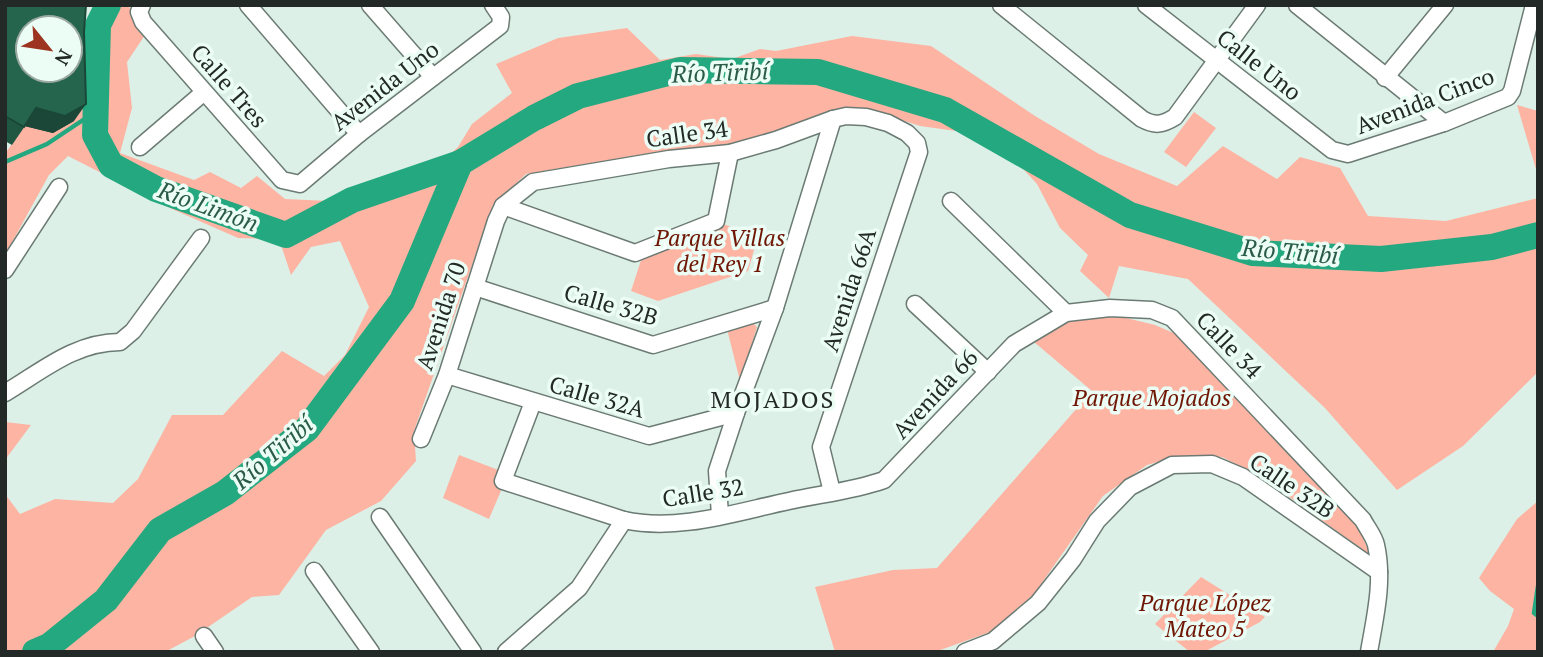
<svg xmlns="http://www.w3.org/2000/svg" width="1543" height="657" font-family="'PT Serif',serif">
	<rect width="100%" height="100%" fill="#ddf0e7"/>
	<!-- green -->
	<g fill="#fdb4a3">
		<polygon points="100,5 128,5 145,35 127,62 132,108 120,153 194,180 210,172 241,188 257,176 285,199 330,201 437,166 458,147 472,124 512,93 496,64 558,38 627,28 660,60 696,54 732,59 760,49 776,51 852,36 931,46 1035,116 1099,154 1177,186 1223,146 1277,179 1300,157 1340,168 1368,216 1446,221 1538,198 1538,372 1463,446 1397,490 1325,408 1188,279 1119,266 1109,298 1080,271 1088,255 1060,228 1037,184 1014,159 970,133 920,126 883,114 739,145 651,153 526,174 493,205 414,431 416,461 381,501 326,530 279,595 252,597 195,636 165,652 5,652 5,494 20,514 55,499 113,503 138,479 172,415 223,415 282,351 324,376 345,355 369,307 340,241 311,247 291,275 279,239 238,238 172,209 68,156 49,175 5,255 5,154 24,126 74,121 72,46 102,42"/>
		<polygon points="1517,105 1538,111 1538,176"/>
		<polygon points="1194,112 1216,128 1186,167 1164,152"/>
		<polygon points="720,223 758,236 748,271 658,301 631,291 643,254"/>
		<polygon points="1118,316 1155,325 1176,334 1359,528 1370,555 1263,478 1222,457 1179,456 1147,465 1103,496 1034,594 990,632 935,652 835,652 815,587 893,570 937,568 1092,391 1034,342 1070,321"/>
		<polygon points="753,323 757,327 740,381 727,329"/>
		<polygon points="5,422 31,425 5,460"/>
		<polygon points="459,455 501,471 503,486 489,519 443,498"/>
		<polygon points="1538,501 1538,652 1493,652 1508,626 1514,609 1490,591 1479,578 1517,519"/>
		<polygon points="1201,577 1265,617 1260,622 1204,652 1190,652 1155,624"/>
	</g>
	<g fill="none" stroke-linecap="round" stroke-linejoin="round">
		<!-- stream -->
		<g stroke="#23a87f" stroke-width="4.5">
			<polyline points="5,162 47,144 95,112"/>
			<polyline points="1538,586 1534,613 1538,616"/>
		</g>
		<!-- river -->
		<g stroke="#23a87f" stroke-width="26">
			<polyline points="108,5 98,25 95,135 111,165 156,189 286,235 352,200 460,163 534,118 578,96 680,70 818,72 945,110 1130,215 1253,253 1381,259 1492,247 1538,235"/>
			<polyline points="35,652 49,646 106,600 160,530 225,493 307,429 402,301 460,163"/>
		</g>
		<defs>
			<g id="minor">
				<polyline points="142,5 139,12 143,22 282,180 300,184 359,134 500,26 501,17 493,5"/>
				<polyline points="248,5 359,134"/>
				<polyline points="370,5 433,77"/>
				<path d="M1001,5L1142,119C1155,126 1162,125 1175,117L1257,5"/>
				<polyline points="1146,5 1332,150 1348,154 1444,123 1508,97 1512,91 1534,5"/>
				<polyline points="1297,5 1444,123"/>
				<polyline points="1385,78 1445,5"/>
				<polyline points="140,147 203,93"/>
				<polyline points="951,201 1066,313"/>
				<polyline points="503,206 635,253 716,221 730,153"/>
				<polyline points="5,270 59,187"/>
				<polyline points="475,287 653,345 775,308"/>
				<polyline points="915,304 988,372"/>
				<polyline points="447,375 649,436 736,413"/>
				<path d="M5,393C42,371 75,342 120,342L133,331L201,238"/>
				<path d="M533,402L503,481L624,520C678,532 736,512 789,501C821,494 853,491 884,480L1014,344L1066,313L1110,308L1152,310L1172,318L1363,520C1367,528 1374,536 1376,545C1384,581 1375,617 1369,652"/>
				<polyline points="421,439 447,375 496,221 503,206 533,182 669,159 730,153 776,140 833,119 846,116 866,117 888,123 907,133 917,143 919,152 821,447 832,492"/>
				<polyline points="720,515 717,471 736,413 775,308 833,119"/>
				<polyline points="380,517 473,652"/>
				<polyline points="314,571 371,652"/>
				<polyline points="204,636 215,652"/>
				<polyline points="506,652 579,588 624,520"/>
				<polyline points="965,652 993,641 1038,603 1073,559 1097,521 1130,487 1172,465 1212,464 1243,477 1379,572"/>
			</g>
		</defs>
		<!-- minor casing -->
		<use href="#minor" stroke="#6b7b74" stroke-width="19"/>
		<!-- minor -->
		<use href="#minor" stroke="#fff" stroke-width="16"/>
	</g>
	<!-- wall -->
	<polygon fill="#205743" points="5,5 74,121 53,133 25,126 12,145 5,141"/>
	<!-- shaded-wall -->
	<polygon fill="#1a4737" points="86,104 74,121 53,133 24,126 36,108"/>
	<!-- building -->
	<path fill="#25654e" stroke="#1a4737" stroke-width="2" fill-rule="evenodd" d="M5,5H86L84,32L86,104L65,116L36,108L24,127L5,116ZM28,28H70V70H28Z"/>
	<g text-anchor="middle" stroke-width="7" stroke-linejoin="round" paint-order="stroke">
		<!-- street labels -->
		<g font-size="23" fill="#222926" stroke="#ebfdf5">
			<text transform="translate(1259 65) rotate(38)" y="8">Calle Uno</text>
			<text transform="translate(229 86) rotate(49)" y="8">Calle Tres</text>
			<text transform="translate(385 86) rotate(-38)" y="8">Avenida Uno</text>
			<text transform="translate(1425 101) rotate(-21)" y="8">Avenida Cinco</text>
			<text transform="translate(687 134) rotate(-8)" y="8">Calle 34</text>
			<text transform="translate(849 290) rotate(-72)" y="8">Avenida 66A</text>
			<text transform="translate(611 305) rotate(16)" y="8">Calle 32B</text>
			<text transform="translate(441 316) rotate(-72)" y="8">Avenida 70</text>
			<text transform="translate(1229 345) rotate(46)" y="8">Calle 34</text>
			<text transform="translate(935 394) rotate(-47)" y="8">Avenida 66</text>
			<text transform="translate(597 397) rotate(16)" y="8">Calle 32A</text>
			<text transform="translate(1292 486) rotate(34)" y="8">Calle 32B</text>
			<text transform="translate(703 493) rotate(-9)" y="8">Calle 32</text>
		</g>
		<!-- park labels -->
		<g font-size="23" font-style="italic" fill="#6f1605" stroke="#ebfdf5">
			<text x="720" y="246">Parque Villas<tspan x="720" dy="26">del Rey 1</tspan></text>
			<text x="1152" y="406">Parque Mojados</text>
			<text x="1205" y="611">Parque López<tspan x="1205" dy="26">Mateo 5</tspan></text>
		</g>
		<!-- water labels -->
		<g font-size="24" font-style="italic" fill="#2a5b49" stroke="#ebfdf5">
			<text transform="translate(720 73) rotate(-2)" y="8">Río Tiribí</text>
			<text transform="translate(208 207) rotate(20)" y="8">Río Limón</text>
			<text transform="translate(1290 252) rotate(5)" y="8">Río Tiribí</text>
			<text transform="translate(273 453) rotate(-41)" y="8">Río Tiribí</text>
		</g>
		<!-- neighbourhood labels -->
		<g font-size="24" letter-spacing="2" fill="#222926" stroke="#ebfdf5">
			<text x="773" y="408">MOJADOS</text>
		</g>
	</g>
	<!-- border -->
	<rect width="1543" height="657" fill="none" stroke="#222926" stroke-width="14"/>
	<!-- north arrow -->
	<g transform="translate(49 49) rotate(120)"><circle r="33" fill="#ebfdf5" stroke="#9ba8a2" stroke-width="2"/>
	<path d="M0-5L12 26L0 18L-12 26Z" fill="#9d3420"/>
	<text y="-10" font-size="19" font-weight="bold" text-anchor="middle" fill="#222926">N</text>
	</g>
</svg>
